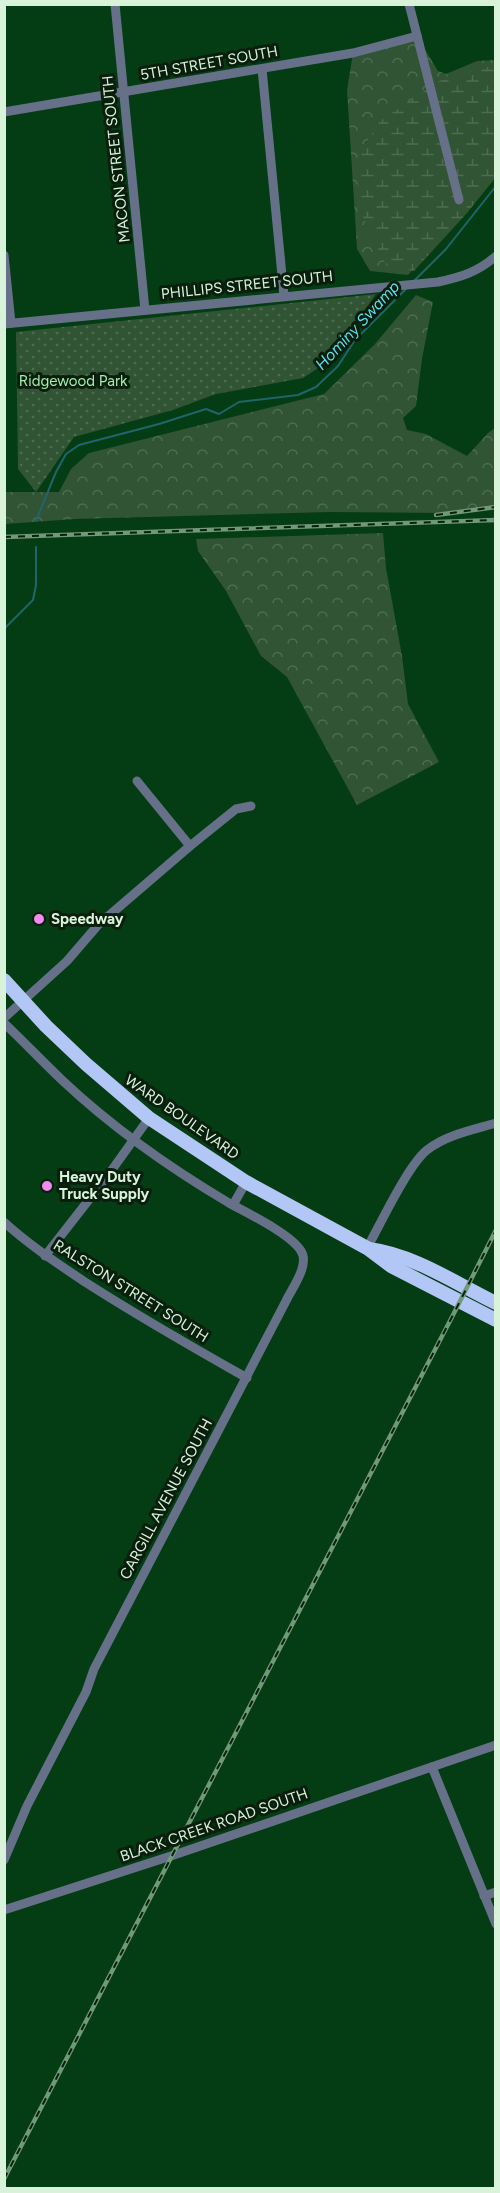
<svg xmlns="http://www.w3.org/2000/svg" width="500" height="2193" font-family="Figtree,sans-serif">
	<defs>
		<pattern id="forest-crowns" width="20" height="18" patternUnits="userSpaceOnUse" patternTransform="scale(1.5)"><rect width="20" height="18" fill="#305434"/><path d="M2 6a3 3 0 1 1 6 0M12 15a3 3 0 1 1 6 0" fill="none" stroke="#4d6d51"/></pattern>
		<pattern id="wetland-marsh" width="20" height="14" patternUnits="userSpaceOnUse" patternTransform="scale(1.5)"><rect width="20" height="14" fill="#305434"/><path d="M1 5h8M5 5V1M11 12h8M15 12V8" fill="none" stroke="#4d6d51"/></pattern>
		<pattern id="park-dots" width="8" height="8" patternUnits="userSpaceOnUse" patternTransform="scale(1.5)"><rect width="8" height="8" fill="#305434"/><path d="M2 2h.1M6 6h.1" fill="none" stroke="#4d6d51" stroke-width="1.8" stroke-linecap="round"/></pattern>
	</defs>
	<rect width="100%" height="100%" fill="#043c13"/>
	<!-- forest -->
	<g fill="url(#forest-crowns)">
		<polygon points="417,36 438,71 446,74 477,61 495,60 495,178 463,217 408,275 370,271 357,249 347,90 353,53"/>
		<polygon points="416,295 433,302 422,359 416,406 403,418 407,430 426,434 467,456 488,433 495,428 495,508 450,513 330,512 75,519 5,524 4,492 59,492 71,469 89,453 324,394 375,344"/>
		<polygon points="383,533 386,568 402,656 408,704 439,762 357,805 287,677 261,656 226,591 198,551 196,539"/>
	</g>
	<!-- wetland -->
	<polygon fill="url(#wetland-marsh)" points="495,65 495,178 467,213 414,271 385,263 357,204 360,152 380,121 439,81"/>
	<!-- park -->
	<polygon fill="url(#park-dots)" points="376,294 329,361 303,378 216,394 173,410 74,437 36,492 18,469 16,332"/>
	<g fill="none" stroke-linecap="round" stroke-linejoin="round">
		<!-- stream -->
		<g stroke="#20656d" stroke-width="2">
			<polyline points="413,282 446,249 496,186"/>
			<polyline points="36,521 56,472 66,454 79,445 159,424 206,409 219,414 239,402 298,395 316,387 338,366 355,340 407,288"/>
			<polyline points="4,629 33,600 36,585 36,547"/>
		</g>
		<!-- minor -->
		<g stroke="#667088" stroke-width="9">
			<polyline points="115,4 145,310"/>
			<polyline points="409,4 459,200"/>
			<polyline points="262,69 284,296"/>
			<polyline points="4,112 353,53 417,36"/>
			<polyline points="4,255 11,323"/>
			<path d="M4,324L438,282C461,277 478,272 496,256"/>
			<polyline points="137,781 190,846"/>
			<polyline points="4,1018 67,961 98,925 190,846 236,809 251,806"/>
			<path d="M4,1023C24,1042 43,1062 63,1081C113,1128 170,1168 229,1203C247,1213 291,1234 301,1251C310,1265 292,1288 286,1301L94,1669L86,1692L27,1806L4,1860"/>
			<polyline points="233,1205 246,1182"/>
			<path d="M4,1222C29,1245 57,1263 85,1282C138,1316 192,1347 247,1378"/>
			<path d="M367,1248C380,1225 408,1165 427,1150C446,1135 472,1130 496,1123"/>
			<polyline points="45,1256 109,1174 149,1118"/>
			<polyline points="432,1767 496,1924"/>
			<polyline points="484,1896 496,1892"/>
			<polyline points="4,1910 171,1856 496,1745"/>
		</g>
		<!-- highway -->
		<g stroke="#b3c7f6" stroke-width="14">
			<polyline points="4,980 46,1026 86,1064 149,1118 246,1182 367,1248 391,1266 496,1320"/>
			<path d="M369,1249C414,1255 455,1283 496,1303"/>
		</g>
		<defs>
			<g id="rail">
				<polyline points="436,515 496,507"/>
				<polyline points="4,537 496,520"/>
				<polyline points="4,2179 452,1317 496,1230"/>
			</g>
		</defs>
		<!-- rail casing -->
		<use href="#rail" stroke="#709978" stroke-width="4.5"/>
		<!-- rail -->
		<use href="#rail" stroke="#091e0c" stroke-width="2" stroke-dasharray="7" stroke-linecap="butt"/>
	</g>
	<!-- markers -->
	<g fill="#f28af2" stroke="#091e0c" stroke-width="2">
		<circle cx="39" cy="919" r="6"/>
		<circle cx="47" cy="1186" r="6"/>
	</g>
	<g text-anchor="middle" stroke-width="6" stroke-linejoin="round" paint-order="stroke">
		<!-- street labels -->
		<g font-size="15" fill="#d8f3d9" stroke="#091e0c">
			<text transform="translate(209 63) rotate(-10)" y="5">5TH STREET SOUTH</text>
			<text transform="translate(116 159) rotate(-96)" y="5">MACON STREET SOUTH</text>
			<text transform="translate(247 285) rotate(-6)" y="5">PHILLIPS STREET SOUTH</text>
			<text transform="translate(182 1117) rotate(35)" y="5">WARD BOULEVARD</text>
			<text transform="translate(131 1291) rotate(32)" y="5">RALSTON STREET SOUTH</text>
			<text transform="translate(166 1499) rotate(-62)" y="5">CARGILL AVENUE SOUTH</text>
			<text transform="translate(214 1825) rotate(-19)" y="5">BLACK CREEK ROAD SOUTH</text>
		</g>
		<!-- park labels -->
		<g font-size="15" fill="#a4edab" stroke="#091e0c">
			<text x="73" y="386">Ridgewood Park</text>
		</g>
		<!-- poi labels -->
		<g font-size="15" font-weight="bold" fill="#d8f3d9" stroke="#091e0c" text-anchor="start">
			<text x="51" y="924">Speedway</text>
			<text x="59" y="1182">Heavy Duty<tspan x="59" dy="17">Truck Supply</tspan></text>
		</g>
		<!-- water labels -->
		<g font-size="16" font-style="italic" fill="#5ddff0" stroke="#091e0c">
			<text transform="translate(357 325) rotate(-47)" y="6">Hominy Swamp</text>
		</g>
	</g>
	<!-- border -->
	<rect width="500" height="2193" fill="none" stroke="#d8f3d9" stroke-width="12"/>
</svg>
